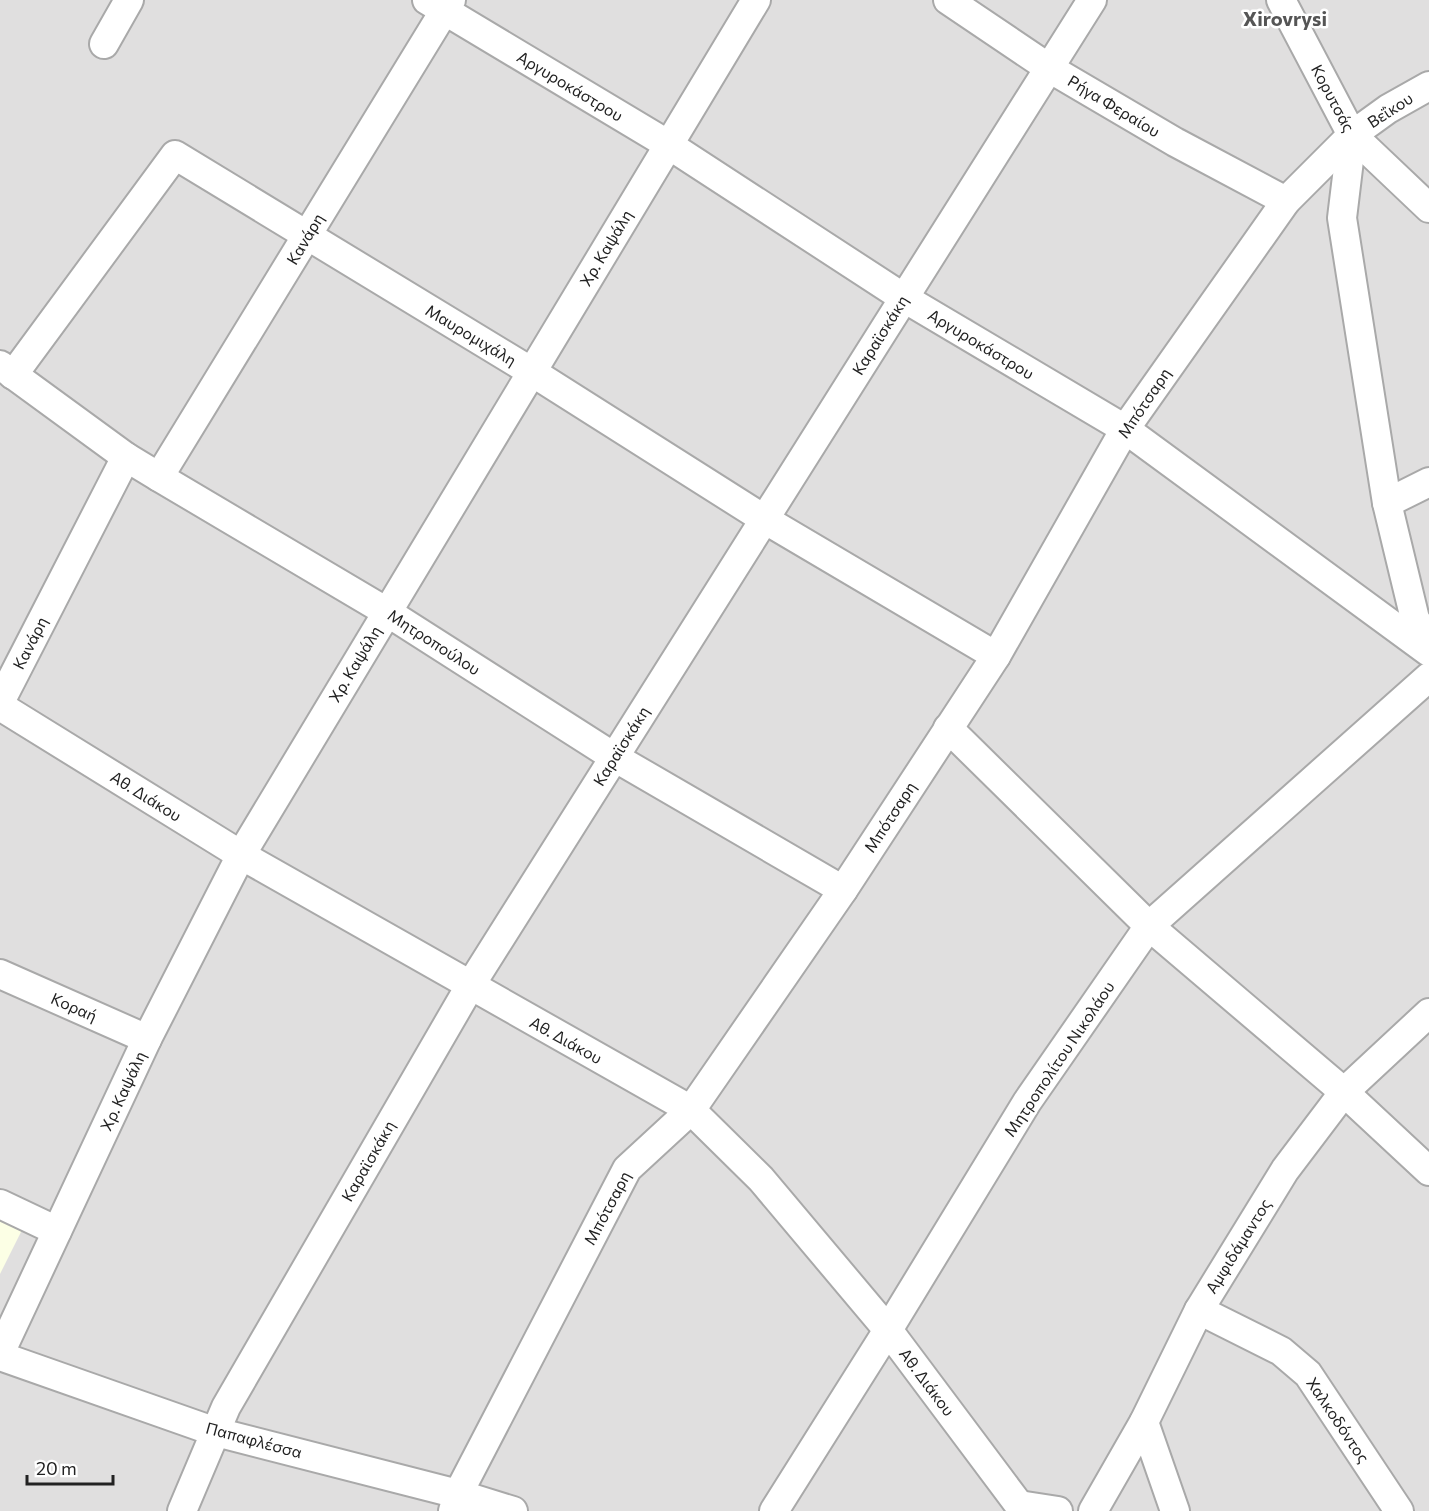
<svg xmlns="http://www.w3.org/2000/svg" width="1429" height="1511" font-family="Commissioner,sans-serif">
	<rect width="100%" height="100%" fill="#f3f0e8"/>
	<!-- residential -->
	<rect fill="#e0dfdf" x="0" y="0" width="1429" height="1511"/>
	<!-- education -->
	<polygon fill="#fcffe5" points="0,1212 25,1224 0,1274"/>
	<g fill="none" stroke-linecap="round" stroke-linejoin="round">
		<defs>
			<g id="minor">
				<polyline points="427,0 669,145 904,298 1125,429 1429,652"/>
				<polyline points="948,0 1049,68 1175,142 1286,201"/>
				<polyline points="1281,0 1352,135 1429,208"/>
				<polyline points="104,44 129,0"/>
				<polyline points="1352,135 1342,218 1387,503 1415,619 1429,640"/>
				<polyline points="0,365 126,457 159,477 387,612 614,757 843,890"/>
				<polyline points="13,375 175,155 532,372 764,519 996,656"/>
				<polyline points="159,477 451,0"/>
				<polyline points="1387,503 1429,482"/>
				<polyline points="0,702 126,457"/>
				<polyline points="0,706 241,855 691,1110 761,1179 888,1330 1019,1505"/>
				<polyline points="948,728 1149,926 1344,1092 1429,1171"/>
				<polyline points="0,974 147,1039"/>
				<polyline points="0,1204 57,1231"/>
				<polyline points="1199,1310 1281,1351 1308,1374 1399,1511"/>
				<polyline points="0,1353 147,1039 241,855 756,0"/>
				<polyline points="0,1356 216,1432 458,1494 513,1511"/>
				<polyline points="1144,1422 1175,1511"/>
				<polyline points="1019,1505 1058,1511"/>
				<polyline points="182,1511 226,1407 470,986 1092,0"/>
				<polyline points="453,1511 458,1494 627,1169 691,1110 843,890 996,656 1125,429 1286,201 1352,135 1388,109 1429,86"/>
				<polyline points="774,1511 888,1330 1027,1102 1149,926 1429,677"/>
				<polyline points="1093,1511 1144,1422 1199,1310 1285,1170 1344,1092 1429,1013"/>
			</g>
		</defs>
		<!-- minor casing -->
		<use href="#minor" stroke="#a9a9a9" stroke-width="32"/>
		<!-- minor -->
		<use href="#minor" stroke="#fff" stroke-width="28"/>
	</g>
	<g text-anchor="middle" stroke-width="5" stroke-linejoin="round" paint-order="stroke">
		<!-- street labels -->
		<g font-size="16" fill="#222" stroke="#fff">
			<text transform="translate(570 86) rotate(31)" y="6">Αργυροκάστρου</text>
			<text transform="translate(1333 98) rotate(62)" y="6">Κορυτσάς</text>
			<text transform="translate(1114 106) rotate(31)" y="6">Ρήγα Φεραίου</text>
			<text transform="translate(1390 110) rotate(-33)" y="6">Βεΐκου</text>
			<text transform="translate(305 239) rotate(-59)" y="6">Κανάρη</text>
			<text transform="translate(606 248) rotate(-59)" y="6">Χρ. Καψάλη</text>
			<text transform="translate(471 335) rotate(31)" y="6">Μαυρομιχάλη</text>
			<text transform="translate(880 335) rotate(-58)" y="6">Καραϊσκάκη</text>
			<text transform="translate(981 344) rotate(31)" y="6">Αργυροκάστρου</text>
			<text transform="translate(1144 403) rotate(-56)" y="6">Μπότσαρη</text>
			<text transform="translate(434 642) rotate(33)" y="6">Μητροπούλου</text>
			<text transform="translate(30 643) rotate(-63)" y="6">Κανάρη</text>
			<text transform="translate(355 664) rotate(-59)" y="6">Χρ. Καψάλη</text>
			<text transform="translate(621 746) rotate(-58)" y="6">Καραϊσκάκη</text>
			<text transform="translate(146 796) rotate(32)" y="6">Αθ. Διάκου</text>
			<text transform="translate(890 817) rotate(-57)" y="6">Μπότσαρη</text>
			<text transform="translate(74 1007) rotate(24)" y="6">Κοραή</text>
			<text transform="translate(566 1040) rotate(29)" y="6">Αθ. Διάκου</text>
			<text transform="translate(1059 1059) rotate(-56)" y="6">Μητροπολίτου Νικολάου</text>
			<text transform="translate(123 1091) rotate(-65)" y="6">Χρ. Καψάλη</text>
			<text transform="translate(368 1161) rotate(-60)" y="6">Καραϊσκάκη</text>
			<text transform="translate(607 1208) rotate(-62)" y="6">Μπότσαρη</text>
			<text transform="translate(1238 1246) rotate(-58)" y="6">Αμφιδάμαντος</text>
			<text transform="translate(927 1382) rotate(53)" y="6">Αθ. Διάκου</text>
			<text transform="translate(1338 1420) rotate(56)" y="6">Χαλκοδόντος</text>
			<text transform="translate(254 1440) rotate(15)" y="6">Παπαφλέσσα</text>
		</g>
		<!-- quarter labels -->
		<g font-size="20" font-weight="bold" fill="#555" stroke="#fff">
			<text x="1285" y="26">Xirovrysi</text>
		</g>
	</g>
	<!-- scale -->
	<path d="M27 1475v9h86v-9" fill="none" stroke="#222222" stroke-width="3"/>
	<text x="36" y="1475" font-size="18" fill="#222222" stroke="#ffffff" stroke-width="4.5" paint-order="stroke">20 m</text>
</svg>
